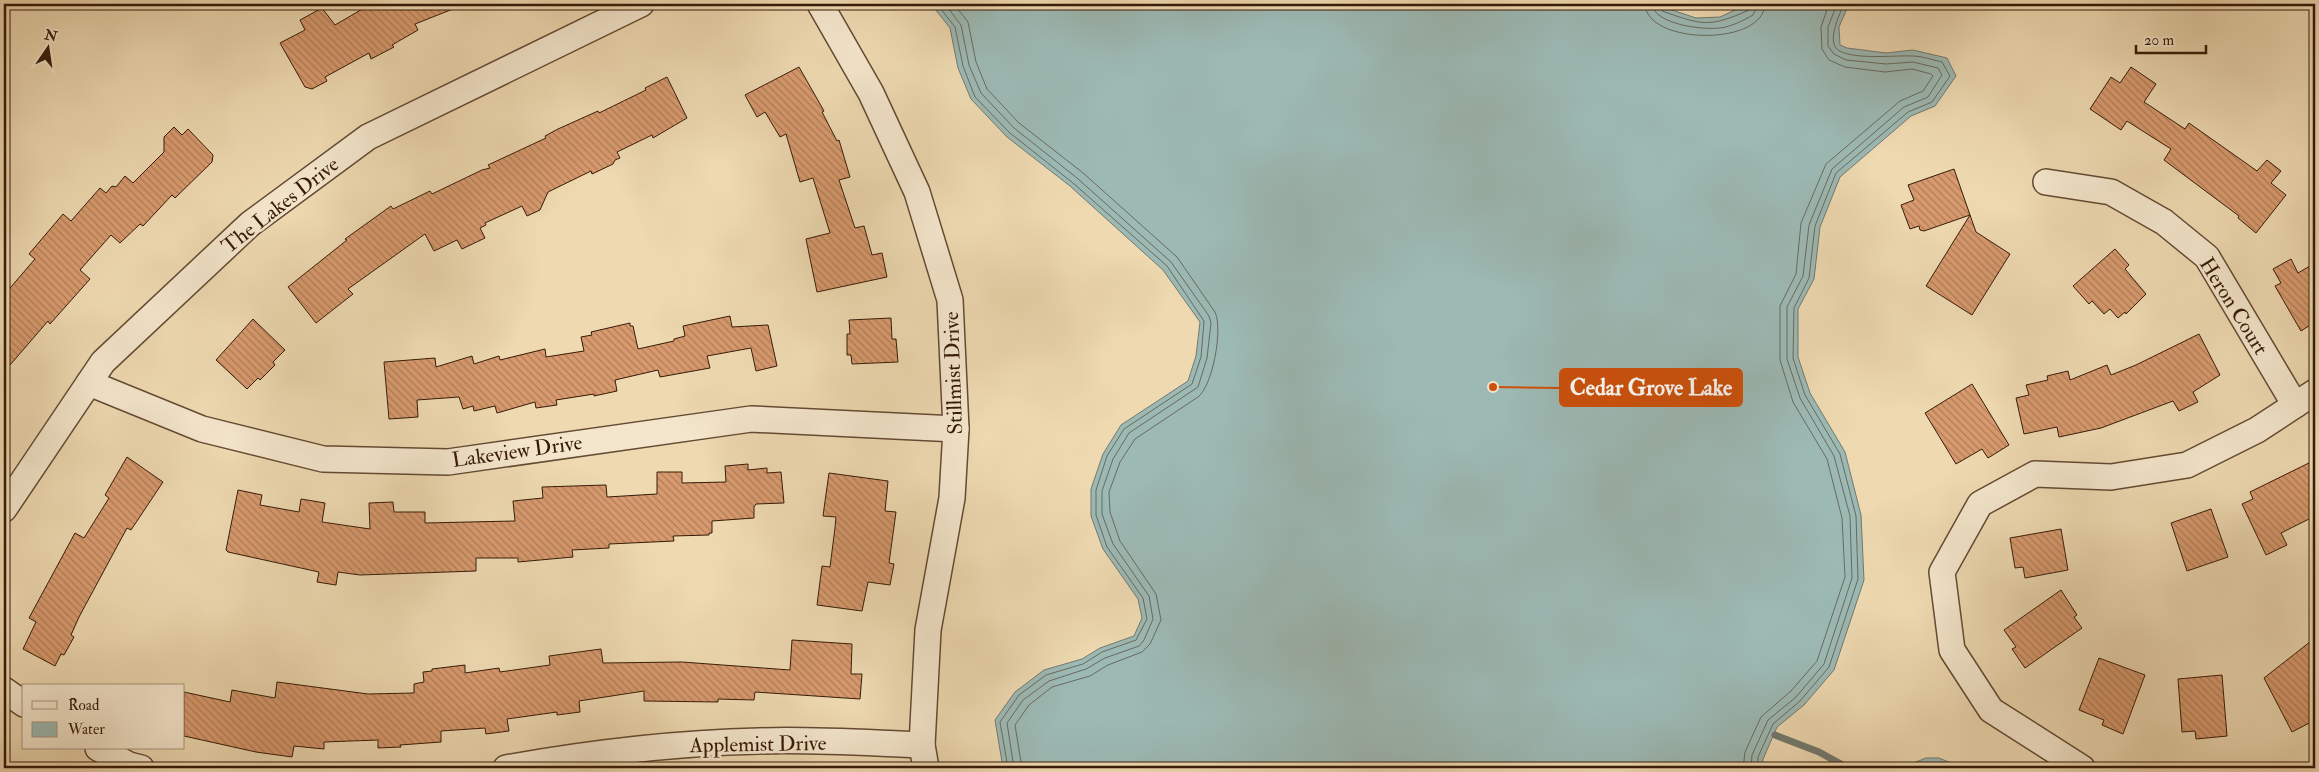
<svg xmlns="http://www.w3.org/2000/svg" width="2319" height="772" font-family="'IM FELL Double Pica',serif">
	<defs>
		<pattern id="building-back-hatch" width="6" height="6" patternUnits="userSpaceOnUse" patternTransform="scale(1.25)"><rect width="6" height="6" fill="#d89a6e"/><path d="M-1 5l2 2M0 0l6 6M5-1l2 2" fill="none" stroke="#b07d58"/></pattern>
	</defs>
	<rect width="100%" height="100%" fill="#eed9b1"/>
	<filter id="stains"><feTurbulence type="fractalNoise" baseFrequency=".004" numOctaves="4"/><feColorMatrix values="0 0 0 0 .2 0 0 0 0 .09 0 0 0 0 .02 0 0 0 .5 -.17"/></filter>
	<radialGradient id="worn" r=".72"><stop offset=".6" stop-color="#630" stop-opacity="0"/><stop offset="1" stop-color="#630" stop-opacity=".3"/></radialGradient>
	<!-- water -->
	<g fill="#9cb9b4" stroke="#73796f">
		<polygon points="931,4 1654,4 1696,18 1720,17 1748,4 1849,4 1839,27 1840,45 1847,48 1886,53 1913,50 1947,58 1956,76 1935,106 1911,116 1840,177 1820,227 1814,279 1798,309 1798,357 1810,393 1845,452 1861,515 1864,580 1834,670 1804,705 1777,727 1763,759 1762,768 1003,768 995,720 1015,692 1044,670 1082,659 1100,648 1134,636 1142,618 1138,599 1103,549 1091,516 1091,489 1103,454 1121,425 1188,381 1196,356 1200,322 1163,270 1070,186 1007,137 971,99 958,68 950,28"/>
		<polygon points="1926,758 1939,758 1963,768 1901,768"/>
	</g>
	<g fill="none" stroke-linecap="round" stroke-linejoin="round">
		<!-- shore -->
		<g stroke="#696a5e" stroke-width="1">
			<polyline points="937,4 955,27 963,66 975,97 1010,133 1073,183 1167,266 1204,321 1201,357 1192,384 1124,429 1107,456 1096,490 1096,515 1107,547 1143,598 1147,619 1136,640 1102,652 1083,664 1046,675 1019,695 1000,722 1008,768"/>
			<polyline points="945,4 961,25 969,65 981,93 1014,128 1077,178 1171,262 1209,316 1211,323 1207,358 1198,387 1129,433 1113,459 1102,491 1102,514 1113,544 1149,596 1153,619 1144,640 1139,646 1105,658 1086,669 1049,681 1023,700 1007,723 1014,768"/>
			<path d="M954,4L968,22L976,62L987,89L1019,123L1082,172L1177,257L1215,312C1223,329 1213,385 1198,397L1135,439L1120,462L1109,492L1110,512L1120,541L1156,594L1161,620L1150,644L1142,652L1108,665L1090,676L1052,687L1029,705L1015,725L1022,768"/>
			<path d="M1645,4C1646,45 1764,47 1765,4"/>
			<path d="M1652,4C1654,25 1704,30 1720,28C1731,27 1744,20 1753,15L1758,4"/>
			<path d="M1659,4L1662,11C1702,25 1709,28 1749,10L1751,4"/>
			<polyline points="1743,768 1745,752 1761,717 1791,691 1817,661 1845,577 1842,518 1827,459 1793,402 1780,360 1780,306 1796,274 1801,223 1826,164 1900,101 1923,91 1933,76 1931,74 1912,69 1885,72 1845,67 1829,60 1822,49 1821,27 1829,4"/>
			<polyline points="1751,768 1752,755 1768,720 1796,697 1824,664 1852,578 1850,516 1834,456 1800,398 1787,359 1787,307 1803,276 1809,225 1832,169 1904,107 1928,97 1942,75 1938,68 1913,62 1886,64 1846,60 1834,54 1828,46 1828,27 1837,4"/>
			<path d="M1757,768L1758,757L1773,724L1800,701L1829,667L1858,579L1856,516L1840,454L1805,395L1793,358L1794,308L1809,278L1815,226L1836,173L1908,112L1932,102L1950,76L1942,62C1933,60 1922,56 1912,56C1896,55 1847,61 1836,48C1828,38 1840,13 1844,4"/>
		</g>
		<!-- stream -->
		<polyline stroke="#73796f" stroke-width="7" points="1775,735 1819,752 1848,768"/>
	</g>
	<!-- building -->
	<g fill="url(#building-back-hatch)" stroke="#361a08">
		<polygon points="371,4 463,5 415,24 418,30 392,45 394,47 371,59 369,53 325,77 327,81 312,89 305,87 280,43 305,30 300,20 322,8 335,25"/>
		<polygon points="799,67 824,111 822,112 837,141 839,140 850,177 839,180 855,228 864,226 872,255 882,253 887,277 817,292 806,239 830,233 813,178 800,182 786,134 780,137 765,112 757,117 745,95"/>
		<polygon points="2131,67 2156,84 2144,102 2185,129 2189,123 2257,171 2267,160 2281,171 2271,183 2286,195 2256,233 2238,218 2239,216 2164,160 2171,149 2127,121 2121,130 2090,109 2111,77 2120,83"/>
		<polygon points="667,77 687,118 653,138 652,135 617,152 620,158 615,160 613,164 592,174 591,171 548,192 540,210 527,216 522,206 485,223 486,225 480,228 485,238 462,249 457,240 434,251 425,234 348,289 353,294 316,323 288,287 347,240 345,239 391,206 393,209 430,191 432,194 482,170 490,168 488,165 546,138 545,136 558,129 598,111 599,113 646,90 645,88"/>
		<polygon points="174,127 182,135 188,129 213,155 212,162 175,198 172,195 143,226 140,224 120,243 111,235 80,270 90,279 50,324 48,321 4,372 4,295 35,259 29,254 63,214 71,221 100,188 106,193 112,186 116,187 125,176 133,183 164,152 164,137"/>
		<polygon points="1954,169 1970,215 1924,231 1920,230 1919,226 1910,229 1901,205 1914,200 1908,185"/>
		<polygon points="1970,215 1976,232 2010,254 1972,315 1926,286"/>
		<polygon points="2115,249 2129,265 2125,269 2146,294 2126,314 2125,312 2118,318 2110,309 2104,314 2092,301 2089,304 2073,286"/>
		<polygon points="2291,259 2298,273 2315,263 2315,322 2301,331 2275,286 2281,283 2273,269"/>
		<polygon points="730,316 732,327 768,325 777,366 756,371 751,348 707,356 710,368 660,377 658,370 615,380 617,391 594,396 594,394 556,400 557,405 536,408 535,402 497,413 495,406 474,411 473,406 463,409 459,397 417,400 418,417 389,419 384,362 435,358 436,367 472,356 474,364 499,356 500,360 545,349 546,357 584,351 581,337 592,335 591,332 630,323 630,326 633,326 638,349 674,341 674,339 685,336 683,326"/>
		<polygon points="891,318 892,339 896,339 898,362 852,364 851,355 847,355 847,334 850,334 849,320"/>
		<polygon points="253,319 285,350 273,362 275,365 260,380 258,378 247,389 216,360"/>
		<polygon points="2199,334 2220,375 2193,392 2198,402 2179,411 2173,401 2101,428 2059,437 2057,427 2024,434 2016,398 2029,395 2026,385 2048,380 2047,376 2068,371 2070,380 2107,365 2111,375 2136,365"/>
		<polygon points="1972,384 2009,445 1988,458 1982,449 1956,464 1925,413"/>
		<polygon points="127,457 163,482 131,530 127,528 79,617 71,635 74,637 64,655 61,654 55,666 23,649 36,622 29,618 75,533 84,538 109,498 105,495"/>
		<polygon points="2315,460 2315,516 2281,533 2287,545 2266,555 2242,504 2253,499 2250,492"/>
		<polygon points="748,464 748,470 767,468 767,473 781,472 784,503 756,504 754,507 754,518 712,521 712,533 709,533 709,535 673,536 674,541 609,544 609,548 572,550 573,557 518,562 518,558 476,558 476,571 360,575 338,572 336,585 317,582 319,572 228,552 226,550 238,490 262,495 260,505 299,512 301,499 325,503 322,522 370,529 369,503 393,502 394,512 425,512 425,523 515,521 513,501 543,498 542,487 606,485 607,497 657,494 657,472 682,472 682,483 726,482 725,466"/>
		<polygon points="829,473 888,481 885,511 896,512 889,563 894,564 890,585 868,582 862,611 817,605 822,566 830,567 835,528 836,517 823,516"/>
		<polygon points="2211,509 2228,557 2187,571 2171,523"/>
		<polygon points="2061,529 2068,570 2025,578 2023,567 2015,568 2010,538"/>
		<polygon points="2061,590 2077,615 2074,617 2082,628 2025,668 2012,649 2016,647 2004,630"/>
		<polygon points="2315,638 2315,720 2292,732 2264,678"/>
		<polygon points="792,640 852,644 851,674 862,674 860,699 755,692 754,700 718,699 718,702 644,701 644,691 579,701 580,712 557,715 557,712 507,719 509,731 486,734 485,728 441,731 441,742 400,745 401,747 378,748 378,740 324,742 324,749 294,746 292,757 256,752 184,736 184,692 230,702 232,690 275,698 277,682 368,694 414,693 414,684 424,682 423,672 432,671 432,669 465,665 465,673 499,668 500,672 550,665 549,656 601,649 603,663 682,662 790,670"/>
		<polygon points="2099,658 2145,675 2123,734 2102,725 2104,720 2079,710"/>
		<polygon points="2222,675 2227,736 2196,739 2195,731 2182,732 2178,679"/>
	</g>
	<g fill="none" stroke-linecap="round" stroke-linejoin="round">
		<defs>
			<g id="minor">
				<polyline points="820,4 871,93 917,192 950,300 956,429 952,498 928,630 922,745 926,768"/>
				<polyline points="2046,182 2111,192 2164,222 2207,257 2295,405"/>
				<polyline points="89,383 202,429 323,459 448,462 751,419 956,429"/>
				<polyline points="4,509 103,362 250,224 368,137 641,4"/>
				<polyline points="4,690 24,704"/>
				<polyline points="98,748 129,765 141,768"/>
				<path d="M506,768C590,753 674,743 759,741C813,739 868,743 922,745"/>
				<polyline points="2082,768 1991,710 1952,650 1942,572 1980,504 2035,474 2111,477 2187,465 2257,430 2315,392"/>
			</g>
		</defs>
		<!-- minor casing -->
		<use href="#minor" stroke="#644a32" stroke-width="28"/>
		<!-- minor -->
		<use href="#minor" stroke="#f4e6cc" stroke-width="25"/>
	</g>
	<g text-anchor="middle" stroke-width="5" stroke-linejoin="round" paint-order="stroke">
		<!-- street labels -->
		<g font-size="21" fill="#361a08" stroke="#f4e6cc">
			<text transform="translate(280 205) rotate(-38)" y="7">The Lakes Drive</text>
			<text transform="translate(2234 306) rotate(58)" y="7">Heron Court</text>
			<text transform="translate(953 373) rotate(-92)" y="7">Stillmist Drive</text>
			<text transform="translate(517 451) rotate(-8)" y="7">Lakeview Drive</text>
			<text transform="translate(758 744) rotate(-1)" y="7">Applemist Drive</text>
		</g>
	</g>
	<!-- callouts -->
	<path fill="none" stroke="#cd500b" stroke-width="2" d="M1493 387L1560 388"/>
	<circle fill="#cd500b" stroke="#f4e6cc" stroke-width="2" cx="1493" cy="387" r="5"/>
	<rect fill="#cd500b" stroke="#cd500b" stroke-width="2" x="1560" y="369" width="182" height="37" rx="5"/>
	<g font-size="22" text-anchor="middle" font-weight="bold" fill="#fff">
		<text x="1651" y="395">Cedar Grove Lake</text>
	</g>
	<!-- margin -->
	<rect width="2319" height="772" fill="none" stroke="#eed9b1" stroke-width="20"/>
	<rect x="5" y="5" width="2309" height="762" fill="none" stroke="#361a08" stroke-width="2.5"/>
	<rect x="10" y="10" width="2299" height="752" fill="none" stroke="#361a08"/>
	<!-- legend -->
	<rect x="22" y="684" width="162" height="65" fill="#f4e6cc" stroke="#a8947e"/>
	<rect x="32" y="701" width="25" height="8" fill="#f4e6cc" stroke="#a8947e"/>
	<text x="68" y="710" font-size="15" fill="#361a08">Road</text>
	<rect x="32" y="722" width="25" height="15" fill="#9cb9b4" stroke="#a8947e"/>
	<text x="68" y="734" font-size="15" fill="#361a08">Water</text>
	<!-- north arrow -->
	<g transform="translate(48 48) rotate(13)" stroke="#f4e6cc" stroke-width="4" paint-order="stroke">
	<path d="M0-4L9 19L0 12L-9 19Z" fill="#361a08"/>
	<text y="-8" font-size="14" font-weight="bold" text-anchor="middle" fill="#361a08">N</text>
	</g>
	<!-- scale -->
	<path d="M2136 45v8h70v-8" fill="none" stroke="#361a08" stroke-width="2.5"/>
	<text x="2144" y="45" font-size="15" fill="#361a08" stroke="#f4e6cc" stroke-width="4" paint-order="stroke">20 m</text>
	<rect width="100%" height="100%" filter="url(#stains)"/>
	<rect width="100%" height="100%" fill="url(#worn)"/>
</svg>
